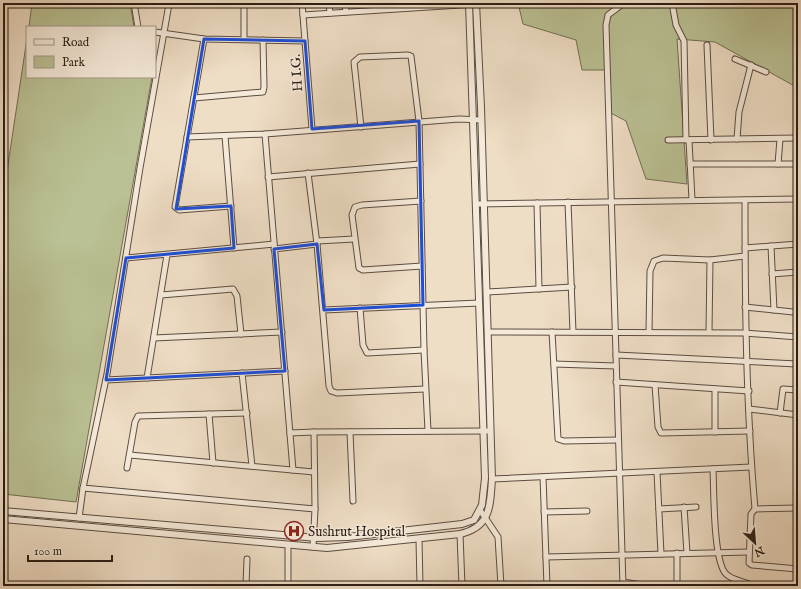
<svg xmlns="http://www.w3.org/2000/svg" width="801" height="589" font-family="'IM FELL English',serif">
	<rect width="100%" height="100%" fill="#efdec6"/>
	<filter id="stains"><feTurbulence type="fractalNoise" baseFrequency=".005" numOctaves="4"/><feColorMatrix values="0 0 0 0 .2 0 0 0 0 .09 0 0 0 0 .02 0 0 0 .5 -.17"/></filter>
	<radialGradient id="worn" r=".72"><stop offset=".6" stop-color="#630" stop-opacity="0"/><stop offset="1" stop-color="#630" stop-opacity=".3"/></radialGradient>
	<!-- green -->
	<g fill="#bac194" stroke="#726f54">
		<polygon points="32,3 130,3 134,27 29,27"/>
		<polygon points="518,3 798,3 798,88 715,42 677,39 687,184 646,179 626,121 609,112 606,70 582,70 576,40 523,24"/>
		<polygon points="27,38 27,77 152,77 76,502 3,494 3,198"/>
	</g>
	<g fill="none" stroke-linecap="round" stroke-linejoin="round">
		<defs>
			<g id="minor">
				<polyline points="134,3 138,27"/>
				<polyline points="302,3 312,129"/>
				<polyline points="329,3 330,13"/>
				<polyline points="345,3 346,12"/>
				<polyline points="672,3 676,25 684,41 686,140"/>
				<polyline points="169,4 140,168 107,374 83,488 315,509"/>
				<polyline points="303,15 476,4"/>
				<polyline points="155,32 204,39 305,41"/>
				<polyline points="204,39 175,207 179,210 231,206"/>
				<polyline points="244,39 244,3"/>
				<polyline points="707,45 711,140"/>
				<polyline points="735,59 766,72"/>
				<polyline points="194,98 263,92 264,87 263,40"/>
				<polyline points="361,127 354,62 360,57 408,55 411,56 419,121 424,350 428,431"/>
				<polyline points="265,134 293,470"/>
				<polyline points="225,136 234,248"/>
				<polyline points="187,137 265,134 459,119 481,120"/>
				<polyline points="737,139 739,112 751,65"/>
				<polyline points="668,140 798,138"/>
				<polyline points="689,140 692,200"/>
				<polyline points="690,164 798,164"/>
				<polyline points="778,164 780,139"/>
				<polyline points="308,173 317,244 329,386 331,391 337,393 425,389"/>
				<polyline points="268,177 420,164"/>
				<path d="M745,200C745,303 746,406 755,509L798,508"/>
				<polyline points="421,201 362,205 355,207 352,215 359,268 363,270 422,266"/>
				<polyline points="568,202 573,332"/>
				<polyline points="537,203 539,289"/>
				<polyline points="476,204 798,199"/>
				<polyline points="317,241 354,239"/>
				<polyline points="771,246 774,310"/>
				<polyline points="745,248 798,244"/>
				<polyline points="274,249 317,244"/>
				<polyline points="126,258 274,244"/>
				<polyline points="772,274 798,272"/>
				<polyline points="487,292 572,287"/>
				<polyline points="161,295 233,289 237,296 241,334"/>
				<polyline points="745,307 793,312 798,311"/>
				<polyline points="360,308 363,345 367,353 424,350"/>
				<polyline points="324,310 479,303"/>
				<polyline points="488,332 744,333 798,337"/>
				<polyline points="552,332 558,439 564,441 618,440"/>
				<polyline points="649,332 650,271 654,261 663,258 710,260 745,256"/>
				<polyline points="709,332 710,260"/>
				<polyline points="154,338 282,332"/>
				<polyline points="616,355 797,364"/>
				<polyline points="554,364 616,366"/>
				<polyline points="242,373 252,466"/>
				<polyline points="147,378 167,255"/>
				<polyline points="106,380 285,371"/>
				<polyline points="616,382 749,391"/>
				<polyline points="655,385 658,427 661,433 750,431"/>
				<polyline points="749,409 798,415"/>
				<polyline points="780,413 783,389 798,390"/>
				<polyline points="209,414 213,463"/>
				<polyline points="350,432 353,501"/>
				<polyline points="715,432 715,389"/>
				<polyline points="290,433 314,432"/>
				<polyline points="130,455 314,472"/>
				<polyline points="127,468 135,422 138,416 247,413"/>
				<path d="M713,469C714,489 713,561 726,574C733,581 745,581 754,586"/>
				<polyline points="657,472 661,554"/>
				<polyline points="543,477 547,586"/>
				<polyline points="492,479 751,467"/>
				<polyline points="684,507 687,553"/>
				<polyline points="659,509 696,507"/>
				<polyline points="755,509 751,514 749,563 752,565 798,569"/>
				<polyline points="480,510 498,537 501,586"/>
				<polyline points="544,512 587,511"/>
				<polyline points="79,518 83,488"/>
				<polyline points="460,534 462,586"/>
				<polyline points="419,539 420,586"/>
				<polyline points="288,546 288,586"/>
				<polyline points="313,547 315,509 314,432 487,431"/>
				<polyline points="677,553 677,586"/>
				<polyline points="546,557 749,552"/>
				<polyline points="623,582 648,586"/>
				<polyline points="246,586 247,559"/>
				<polyline points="623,586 606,25 608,15 624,3"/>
			</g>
			<g id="tertiary">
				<polyline points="3,511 317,538 348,537 462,524 474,520 482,505 485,478 469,3"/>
				<path d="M3,519L327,548L460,534C491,527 490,506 492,479L481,107L476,3"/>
			</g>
		</defs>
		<!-- minor casing -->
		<use href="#minor" stroke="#5c4d41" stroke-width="7"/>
		<!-- tertiary casing -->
		<use href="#tertiary" stroke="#5c4d41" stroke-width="8"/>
		<!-- minor -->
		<use href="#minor" stroke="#f5eada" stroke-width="5"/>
		<!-- tertiary -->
		<use href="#tertiary" stroke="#f5eada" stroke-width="6"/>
	</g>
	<!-- marked area -->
	<path fill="none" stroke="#1d4ed8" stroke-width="3" stroke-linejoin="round" d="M204,39L305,41L312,129L419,121L423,305L324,310L317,244L274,249L285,371L106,380L126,258L234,248L231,206L176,209Z"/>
	<!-- icons -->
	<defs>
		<symbol id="hospital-ring" viewBox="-11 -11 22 22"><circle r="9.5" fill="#f5eada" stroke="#8f2418" stroke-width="1.5"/><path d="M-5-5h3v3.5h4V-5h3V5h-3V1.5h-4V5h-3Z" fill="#8f2418"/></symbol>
	</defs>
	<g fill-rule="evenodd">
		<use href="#hospital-ring" x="283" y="520" width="22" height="22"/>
	</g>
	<g text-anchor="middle" stroke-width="3" stroke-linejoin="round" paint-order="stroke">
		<!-- street labels -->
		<g font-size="14" fill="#2b1d15" stroke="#f5eada">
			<text transform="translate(296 73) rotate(-94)" y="5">H I.G.</text>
		</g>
		<!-- poi labels -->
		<g font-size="14" fill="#2b1d15" stroke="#f5eada" text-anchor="start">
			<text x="308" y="536">Sushrut Hospital</text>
		</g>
	</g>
	<!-- margin -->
	<rect width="801" height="589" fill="none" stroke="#efdec6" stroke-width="16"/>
	<rect x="4" y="4" width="793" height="581" fill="none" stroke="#2b1d15" stroke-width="2"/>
	<rect x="8" y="8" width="785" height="573" fill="none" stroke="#2b1d15"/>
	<!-- legend -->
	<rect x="26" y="26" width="130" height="52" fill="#f5eada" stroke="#a4988b"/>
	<rect x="34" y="39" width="20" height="6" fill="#f5eada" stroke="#a4988b"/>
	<text x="62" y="46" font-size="12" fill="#2b1d15">Road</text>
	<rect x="34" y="56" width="20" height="12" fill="#bac194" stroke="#a4988b"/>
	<text x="62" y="66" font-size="12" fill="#2b1d15">Park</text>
	<!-- north arrow -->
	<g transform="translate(755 543) rotate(154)" stroke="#f5eada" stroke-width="3" paint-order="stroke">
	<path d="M0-3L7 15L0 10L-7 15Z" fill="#2b1d15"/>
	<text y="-6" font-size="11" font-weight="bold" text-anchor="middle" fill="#2b1d15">N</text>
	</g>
	<!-- scale -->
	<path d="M28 555v6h84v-6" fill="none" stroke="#2b1d15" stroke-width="2"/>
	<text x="34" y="555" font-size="12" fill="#2b1d15" stroke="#f5eada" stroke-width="3" paint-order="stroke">100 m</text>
	<rect width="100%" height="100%" filter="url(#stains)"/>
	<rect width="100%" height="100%" fill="url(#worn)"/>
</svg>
